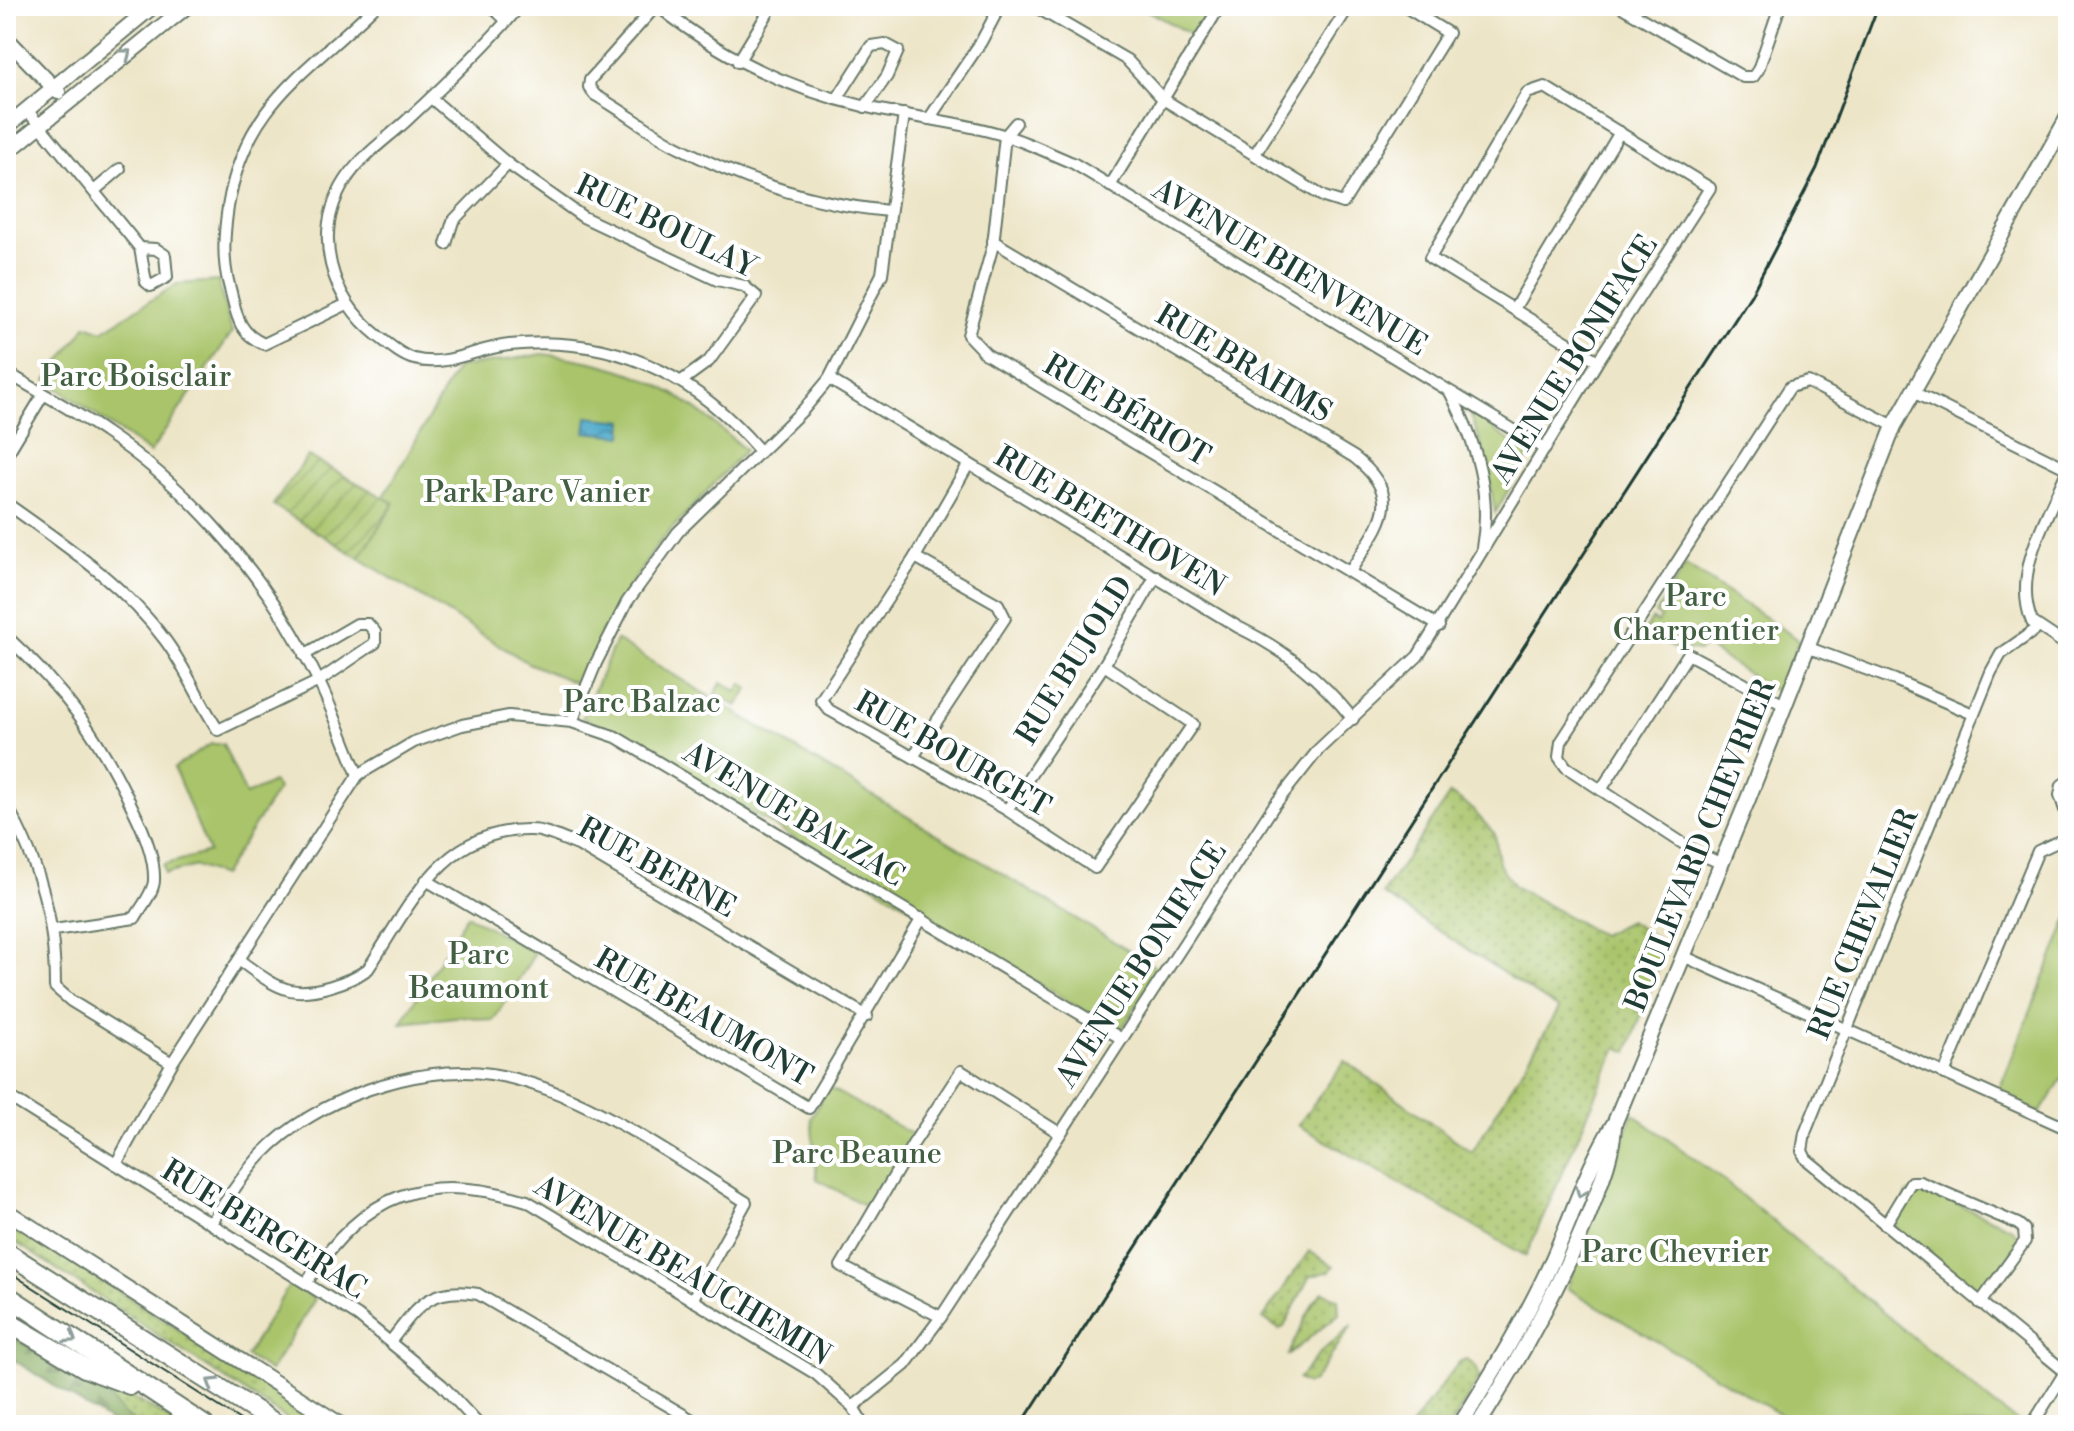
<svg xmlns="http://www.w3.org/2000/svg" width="2074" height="1431" font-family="'Libre Bodoni',serif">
	<defs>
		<pattern id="grass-dots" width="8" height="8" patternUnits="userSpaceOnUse" patternTransform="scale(2)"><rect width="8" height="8" fill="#a9c46b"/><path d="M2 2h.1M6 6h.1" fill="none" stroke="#89a059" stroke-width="1.8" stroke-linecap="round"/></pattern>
		<pattern id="forest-firs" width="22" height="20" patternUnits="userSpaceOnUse" patternTransform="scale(2)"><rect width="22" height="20" fill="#86aa5f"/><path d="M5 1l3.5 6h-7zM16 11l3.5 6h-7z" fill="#6d8c4f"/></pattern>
		<pattern id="garden-furrows" width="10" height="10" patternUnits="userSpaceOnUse" patternTransform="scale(2)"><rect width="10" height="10" fill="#a9c46b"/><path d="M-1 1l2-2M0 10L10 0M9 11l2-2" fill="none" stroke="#89a059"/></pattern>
		<pattern id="water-waves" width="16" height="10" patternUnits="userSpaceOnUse" patternTransform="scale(2)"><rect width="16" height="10" fill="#4ca8ca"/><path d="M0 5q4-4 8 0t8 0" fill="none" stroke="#3f8aa5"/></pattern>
	</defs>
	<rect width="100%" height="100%" fill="#fff"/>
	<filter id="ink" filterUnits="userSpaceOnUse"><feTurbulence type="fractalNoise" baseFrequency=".0125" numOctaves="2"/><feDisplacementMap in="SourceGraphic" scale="16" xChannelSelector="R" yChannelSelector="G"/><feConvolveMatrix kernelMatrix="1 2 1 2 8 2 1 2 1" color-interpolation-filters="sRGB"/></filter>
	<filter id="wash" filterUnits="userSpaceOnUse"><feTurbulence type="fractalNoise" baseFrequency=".006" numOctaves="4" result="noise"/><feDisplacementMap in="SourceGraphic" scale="32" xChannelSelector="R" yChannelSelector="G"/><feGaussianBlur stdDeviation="1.8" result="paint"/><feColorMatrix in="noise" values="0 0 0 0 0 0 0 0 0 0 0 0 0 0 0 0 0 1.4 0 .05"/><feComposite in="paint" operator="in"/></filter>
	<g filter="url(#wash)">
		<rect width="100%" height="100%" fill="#ede5c7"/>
		<!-- grass -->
		<g fill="url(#grass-dots)" stroke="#648050" stroke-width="2">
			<polygon points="1450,794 1469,806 1495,834 1499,864 1514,886 1601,935 1629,921 1666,945 1628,1052 1617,1047 1526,1256 1298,1125 1345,1061 1472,1152 1559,1009 1382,894"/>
			<polygon points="6,1219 328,1425 296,1425 6,1236"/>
			<polygon points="1309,1251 1334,1266 1330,1271 1309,1277 1284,1327 1279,1329 1263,1318"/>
			<polygon points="1323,1292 1338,1299 1339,1314 1287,1356 1313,1303"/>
			<polygon points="1352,1325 1313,1382 1307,1384 1298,1379 1320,1353"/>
			<polygon points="6,1329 181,1425 140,1425 125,1416 95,1381 6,1335"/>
			<polygon points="1466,1359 1476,1367 1480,1378 1451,1425 1412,1425 1459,1362"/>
		</g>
		<!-- forest -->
		<polygon fill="url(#forest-firs)" stroke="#52744a" stroke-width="2" points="6,1335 95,1381 125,1416 140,1425 115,1425 6,1355"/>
		<!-- park -->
		<g fill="#a9c46b" stroke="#648050" stroke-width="2">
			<polygon points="1139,6 1216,6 1197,38"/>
			<polygon points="218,281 232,332 150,453 46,380 87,325 102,331 177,284"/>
			<path d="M543,354C638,366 675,387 745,450L657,545L617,607L580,685L528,663L359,558L394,504L383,498L457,368Z"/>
			<polygon points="1469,411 1529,455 1495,513 1486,458"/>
			<polygon points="1686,565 1799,640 1778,693 1705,646 1699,651 1673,648 1645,630 1652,619 1658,623 1661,618 1655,614"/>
			<polygon points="616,640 1159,969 1120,1032 614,731 582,718"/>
			<polygon points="722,682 737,691 742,684 749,689 737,706 715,694"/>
			<polygon points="211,744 223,744 246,795 273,782 278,789 222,876 196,866 165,874 163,865 209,852 174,768"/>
			<polygon points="467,915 535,953 493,1021 464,1016 401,1023"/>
			<polygon points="2068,918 2068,1069 2040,1113 1997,1095"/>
			<polygon points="828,1087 917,1137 872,1210 817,1179 811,1118"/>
			<polygon points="1633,1114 1718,1176 2007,1415 2025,1425 1798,1425 1567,1288"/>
			<polygon points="1920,1188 2012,1228 2018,1236 2017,1245 1979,1300 1896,1229 1895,1220 1908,1193"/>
			<polygon points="290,1284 315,1299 270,1371 246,1356"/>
		</g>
		<!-- garden -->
		<polygon fill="url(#garden-furrows)" stroke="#648050" stroke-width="2" points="308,456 394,503 359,558 273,505"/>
		<!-- water -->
		<polygon fill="url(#water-waves)" stroke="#36727f" stroke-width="2" points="587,417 624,421 623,436 585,432"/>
	</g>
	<g filter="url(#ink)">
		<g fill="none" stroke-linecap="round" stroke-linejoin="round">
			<defs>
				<g id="street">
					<polyline points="491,6 507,21"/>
					<path d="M520,6C485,47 445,85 405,122C384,141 360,157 345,181C311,235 331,299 378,336C388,344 402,356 414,359C446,368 477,348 509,345C612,334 694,374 759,450"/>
					<path d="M656,6L590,80L589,87L595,95C622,110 646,129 673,144C742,181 812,204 889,211"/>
					<path d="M658,6C719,56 785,88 863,106C910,118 960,121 1006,136C1029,143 1051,154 1073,163L1545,449"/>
					<polyline points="1034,6 1127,60 1163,99 1324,197 1343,203 1448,33 1404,6"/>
					<polyline points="1620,6 1743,77 1753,77 1758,70 1780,6"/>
					<polyline points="738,62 772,6"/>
					<polyline points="431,98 508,164 583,217 717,280 744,286 756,296 709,361 683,380"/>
					<polyline points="837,99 871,46 885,44 898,51 887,76 865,107"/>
					<polyline points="27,110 140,248 146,282 151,286 167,277 165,255 156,249 140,248"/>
					<polyline points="929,119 981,42 1000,6"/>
					<polyline points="1016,123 1005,136 993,245 968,335 986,354 1439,626"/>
					<polyline points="1255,154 1349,6"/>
					<polyline points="1110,186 1220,6"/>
					<polyline points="94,191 120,169"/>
					<path d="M993,241L1354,457C1407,499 1380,523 1351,570"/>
					<polyline points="446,244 453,221 508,164"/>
					<path d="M345,305L264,344C236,332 237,313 229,285C222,259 224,234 228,207C245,103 306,74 375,6"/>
					<polyline points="1514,309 1620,132"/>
					<path d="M6,372C39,392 74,410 105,432C195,492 271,583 318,680C333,710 345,744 358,775"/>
					<path d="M829,379L1238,627C1285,650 1320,678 1353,719"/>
					<polyline points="1911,391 2068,469"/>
					<path d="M1451,394C1476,443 1492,493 1482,548"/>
					<polyline points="6,456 43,395"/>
					<polyline points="968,465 915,557 821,700 829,710 1007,810 1095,868 1193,724 1104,665"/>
					<path d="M2068,469C2049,515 2011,572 2032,622L2068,646"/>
					<path d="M6,503C62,543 123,583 165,640C186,668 199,701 218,730L319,681L375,643V632L368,624H357L304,655"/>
					<polyline points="2038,628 2001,654 1991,672 1805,1133 1802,1151 1806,1159 2068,1374"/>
					<path d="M6,636C64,689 100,737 133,809C143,829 155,857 154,880C154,892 141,907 135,918L54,930"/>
					<polyline points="1809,648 1895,680 1973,714"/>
					<polyline points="572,722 596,663 627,602 678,532 804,409 829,379 882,274 904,114"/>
					<polyline points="913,757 1005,618 998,604 915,557"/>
					<polyline points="2068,781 2062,785 2060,795 2068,819"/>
					<polyline points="1601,790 1688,654 1786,706"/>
					<path d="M6,804C40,866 55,916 55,987L71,1001L172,1063"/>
					<polyline points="1007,810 1104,665 1156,576"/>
					<polyline points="1722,864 1696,852 1566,767 1559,757 1561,742 1790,387 1808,382 1894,426"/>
					<polyline points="426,880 809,1108 922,918"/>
					<polyline points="1683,956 2068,1129"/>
					<path d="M240,961C255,971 272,986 290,990C312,995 350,982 368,969C410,906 442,828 531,830C546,830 564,840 578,845L867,1016"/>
					<polyline points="1944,1074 2038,851 2068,837"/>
					<polyline points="6,1095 358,1316 442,1385 479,1425"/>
					<polyline points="116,1164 172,1063 358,775 414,742 462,725 509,716 572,722 616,737 1122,1039"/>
					<path d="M211,1223C227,1200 242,1175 262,1154C313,1100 417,1063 491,1074C580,1088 670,1155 746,1202L692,1300"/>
					<polyline points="1885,1225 1911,1182 1920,1182 2018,1224 2024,1229 2025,1241 1980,1303"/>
					<path d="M307,1282C364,1192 426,1170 527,1201L816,1374L853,1407L864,1425"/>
					<polyline points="941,1317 841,1266 913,1144 961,1071 1058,1132"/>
					<path d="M391,1341C418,1305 431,1286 478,1294L701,1425"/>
					<polyline points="853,1407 905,1365 941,1317 1273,807 1319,749 1418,656 1598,361 1710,188 1545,87 1527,93 1430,258 1598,361"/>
					<polyline points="2032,1425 2067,1369"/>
				</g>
				<g id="secondary">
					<polyline points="6,38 58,92"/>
					<polyline points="6,127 153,6"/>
					<polyline points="6,153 187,6"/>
					<polyline points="6,1211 341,1425"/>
					<path d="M1460,1425C1491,1376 1521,1327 1546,1274C1570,1224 1585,1170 1615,1122L1748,799L1894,426L2068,117"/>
					<path d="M1478,1425C1521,1357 1559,1288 1589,1214C1600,1184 1612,1158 1614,1126"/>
				</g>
				<g id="highway">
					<polyline points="6,1252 278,1425"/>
					<polyline points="6,1295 204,1425"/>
					<polyline points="6,1321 85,1368 130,1385"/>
				</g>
			</defs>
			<!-- street casing -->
			<use href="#street" stroke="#677867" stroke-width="14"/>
			<!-- secondary casing -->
			<use href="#secondary" stroke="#677867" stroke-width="18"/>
			<!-- highway casing -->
			<use href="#highway" stroke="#677867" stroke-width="22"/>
			<!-- street -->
			<use href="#street" stroke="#fff" stroke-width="10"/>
			<!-- secondary -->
			<use href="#secondary" stroke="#fff" stroke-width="14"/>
			<!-- highway -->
			<use href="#highway" stroke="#fff" stroke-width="18"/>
			<!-- tram -->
			<polyline stroke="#1f3d34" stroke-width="2" points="6,1270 248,1425"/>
			<!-- rail -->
			<polyline stroke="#1f3d34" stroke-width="3" points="1021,1425 1751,295 1817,168 1878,6"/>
		</g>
		<!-- one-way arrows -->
		<defs><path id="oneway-chevron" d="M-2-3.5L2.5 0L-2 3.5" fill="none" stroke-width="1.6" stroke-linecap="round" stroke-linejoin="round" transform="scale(2)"/></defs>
		<g stroke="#8f9e9a">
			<use href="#oneway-chevron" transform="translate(126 54) rotate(-38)"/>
			<use href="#oneway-chevron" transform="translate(1581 1192) rotate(112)"/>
			<use href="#oneway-chevron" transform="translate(71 1338) rotate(33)"/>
			<use href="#oneway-chevron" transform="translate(212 1383) rotate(-148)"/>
		</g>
	</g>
	<g text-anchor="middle" stroke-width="8" stroke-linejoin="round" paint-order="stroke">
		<!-- street labels -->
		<g font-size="30" fill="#1f3d34" stroke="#fff">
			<text transform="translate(666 226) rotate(26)" y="10">RUE BOULAY</text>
			<text transform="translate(1290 267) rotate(31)" y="10">AVENUE BIENVENUE</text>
			<text transform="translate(1574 359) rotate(-58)" y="10">AVENUE BONIFACE</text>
			<text transform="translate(1244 363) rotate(31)" y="10">RUE BRAHMS</text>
			<text transform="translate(1127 410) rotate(31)" y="10">RUE BÉRIOT</text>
			<text transform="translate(1110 521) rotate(31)" y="10">RUE BEETHOVEN</text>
			<text transform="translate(1074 660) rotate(-58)" y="10">RUE BUJOLD</text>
			<text transform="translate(953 754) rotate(30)" y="10">RUE BOURGET</text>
			<text transform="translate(794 814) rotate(31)" y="10">AVENUE BALZAC</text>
			<text transform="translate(1700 845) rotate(-68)" y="10">BOULEVARD CHEVRIER</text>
			<text transform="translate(657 867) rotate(29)" y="10">RUE BERNE</text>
			<text transform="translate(1863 924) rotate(-68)" y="10">RUE CHEVALIER</text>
			<text transform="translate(1141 964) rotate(-57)" y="10">AVENUE BONIFACE</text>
			<text transform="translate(704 1017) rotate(30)" y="10">RUE BEAUMONT</text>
			<text transform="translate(264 1229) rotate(32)" y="10">RUE BERGERAC</text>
			<text transform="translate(683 1270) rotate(31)" y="10">AVENUE BEAUCHEMIN</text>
		</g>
		<!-- park labels -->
		<g font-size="30" fill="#425f42" stroke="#fff">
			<text x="136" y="386">Parc Boisclair</text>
			<text x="537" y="502">Park Parc Vanier</text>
			<text x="1696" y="606">Parc<tspan x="1696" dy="34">Charpentier</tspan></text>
			<text x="642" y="712">Parc Balzac</text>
			<text x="479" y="964">Parc<tspan x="479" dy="34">Beaumont</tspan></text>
			<text x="857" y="1163">Parc Beaune</text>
			<text x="1675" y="1262">Parc Chevrier</text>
		</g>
	</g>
	<!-- margin -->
	<rect width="2074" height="1431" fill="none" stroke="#fff" stroke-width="32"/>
</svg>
